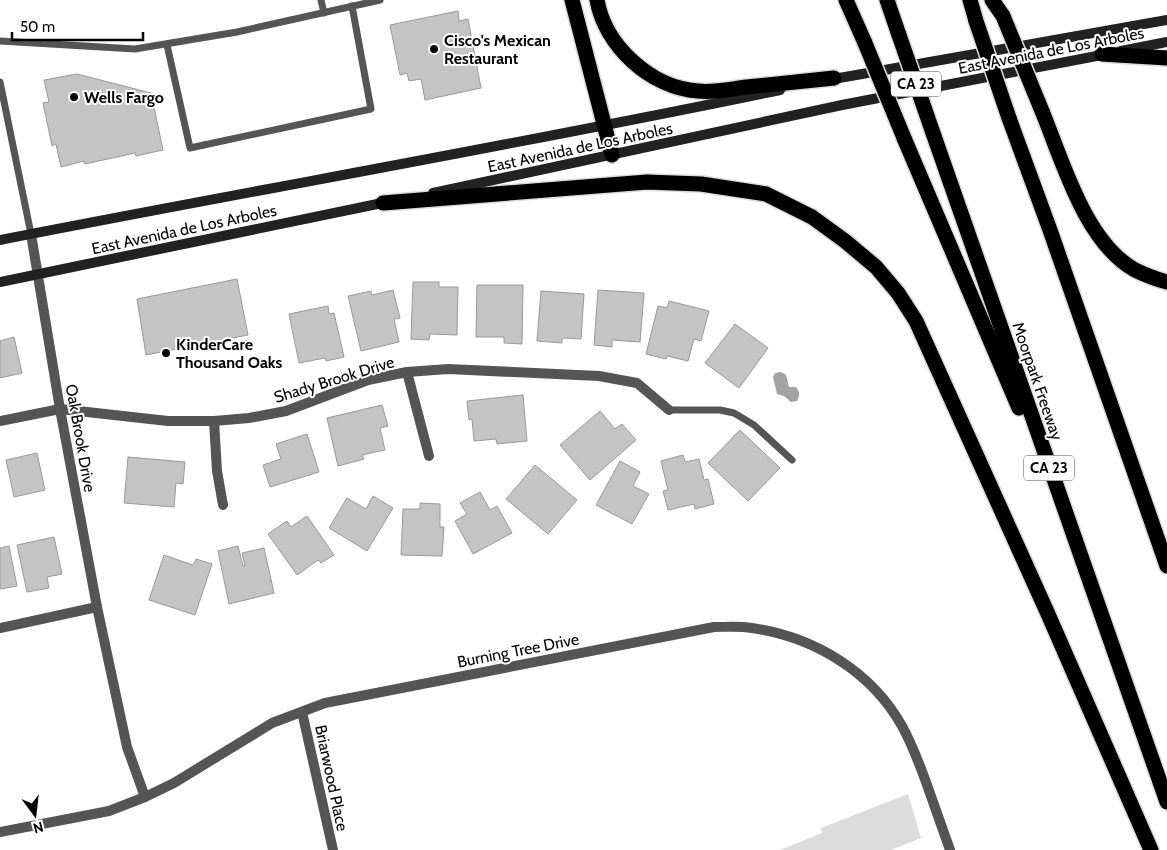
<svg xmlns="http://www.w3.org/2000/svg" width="1167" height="850" font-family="Cabin,sans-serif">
	<rect width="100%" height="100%" fill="#fff"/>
	<!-- green -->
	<polygon fill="#dcdcdc" points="908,794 921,838 891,850 780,850 822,833 821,828"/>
	<!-- water -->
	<path fill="#a3a3a3" d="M780,372C788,373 787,380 789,387H796C800,392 800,395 797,401L791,402L784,396L777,394L773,377L775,373Z"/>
	<!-- building -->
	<g fill="#c4c4c4" stroke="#999">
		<polygon points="458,11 459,21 468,19 481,88 425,100 421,79 409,81 407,73 400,75 390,25"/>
		<polygon points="77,74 151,93 163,150 136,156 135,153 85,164 84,161 61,167 56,144 52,146 43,103 49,102 44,80"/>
		<polygon points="237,279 248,335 146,355 137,299"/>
		<polygon points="413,282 439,282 439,287 458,287 457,335 430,334 429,340 411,339"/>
		<polygon points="477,285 523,285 522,344 504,343 504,337 476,337"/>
		<polygon points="393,290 400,318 394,319 399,342 361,351 348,296 371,291 372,295"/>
		<polygon points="598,290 644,293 640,342 612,340 612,347 594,345"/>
		<polygon points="541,291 584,294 581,339 562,338 562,343 537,341"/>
		<polygon points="669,301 709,311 701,341 694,339 688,361 667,356 666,359 646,354 658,306 667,308"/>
		<polygon points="328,306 329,314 334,313 344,357 326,361 325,358 299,363 289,314"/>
		<polygon points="735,324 768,348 739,388 705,363"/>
		<polygon points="14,337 22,373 0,378 0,341"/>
		<polygon points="523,395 527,441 497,444 496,439 474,441 472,419 469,420 467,401"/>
		<polygon points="382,405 388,426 380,428 385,450 362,455 364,459 338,466 327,418"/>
		<polygon points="600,411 615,429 622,424 636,440 590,480 560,445"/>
		<polygon points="740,430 780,468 748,501 708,463"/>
		<polygon points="307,434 319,472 270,487 263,465 281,459 276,444"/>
		<polygon points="37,453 45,490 14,497 6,460"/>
		<polygon points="683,455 685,462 699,459 704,480 708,479 714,504 695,509 694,504 668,510 663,491 668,490 661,461"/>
		<polygon points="128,457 185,462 183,484 176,483 174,507 124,503"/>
		<polygon points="620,461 640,472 633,486 649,494 632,524 596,505"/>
		<polygon points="535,465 577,500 548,534 506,499"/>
		<polygon points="480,492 490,510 497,506 512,533 473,554 455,521 467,514 460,503"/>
		<polygon points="373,496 393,508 367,551 329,528 347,498 366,509"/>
		<polygon points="420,503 440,504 440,527 444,527 442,556 401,555 403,509 420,509"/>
		<polygon points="307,516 334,555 321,563 318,560 297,575 268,534 287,521 291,527"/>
		<polygon points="54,537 62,574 47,577 49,588 27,592 17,545"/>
		<polygon points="9,546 17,586 0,589 0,548"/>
		<polygon points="238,546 243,566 245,566 242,553 264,548 274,593 229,604 218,551"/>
		<polygon points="164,555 193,565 196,559 212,564 195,615 149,600"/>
	</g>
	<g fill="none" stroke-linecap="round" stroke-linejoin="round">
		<defs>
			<g id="highway">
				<polyline points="572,0 612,155"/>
				<path d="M597,0C605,46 651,88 698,91C714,93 730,89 747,87C776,84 805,81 834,78"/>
				<polyline points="846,0 865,43"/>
				<polyline points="887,0 899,35"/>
				<polyline points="970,0 976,21"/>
				<polyline points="992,0 1003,16"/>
				<polyline points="1102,54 1167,58"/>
				<path d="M1042,111C1063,162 1085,242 1135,270C1145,275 1156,279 1167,282"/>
				<polyline points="1009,118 1050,230 1167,566"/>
				<polyline points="933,133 1167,802"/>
				<polyline points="904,138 1019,408"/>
				<polyline points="383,203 647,182 701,184 766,194 812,217 845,241 876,267 898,293 916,321 1048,614 1151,850"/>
			</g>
		</defs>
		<!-- highway casing -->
		<use href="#highway" stroke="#dbdbdb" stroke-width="18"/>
		<!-- lane -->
		<g stroke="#555" stroke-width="7">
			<polyline points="321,0 324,13"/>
			<polyline points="0,41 135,49 237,32 380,0"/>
			<polyline points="167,45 190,148 371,109 352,6"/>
			<polyline points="0,82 31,234"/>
			<polyline points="669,410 720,410 734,413 754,425 792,460"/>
		</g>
		<!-- street -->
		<g stroke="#555" stroke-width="10">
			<polyline points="31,234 60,409 97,607 127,747 145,797"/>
			<polyline points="407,372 429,456"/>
			<polyline points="0,421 60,409 168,421 214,421 249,418 286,411 368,380 407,372 448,369 599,376 637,383 669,410"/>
			<polyline points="214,421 217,471 223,505"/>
			<polyline points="0,628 97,607"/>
			<polyline points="302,712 333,850"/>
			<path d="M0,832L109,811L145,797L174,783L272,723L325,703L714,627C727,627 740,626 752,628C814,637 871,671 902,726C912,744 919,763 926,782C934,805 942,827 950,850"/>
		</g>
		<!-- secondary -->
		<g stroke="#222" stroke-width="10">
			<polyline points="1121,51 1167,42"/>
			<polyline points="828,80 1167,20"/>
			<polyline points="433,193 842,105 1107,54"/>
			<path d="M0,240C260,189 521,144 780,90"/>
			<polyline points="0,282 387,202"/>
		</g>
		<!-- highway -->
		<use href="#highway" stroke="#000" stroke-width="15"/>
		<defs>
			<g id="highway-bridge">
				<polyline points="1003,16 1042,111"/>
				<polyline points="976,21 1009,118"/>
				<polyline points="899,35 933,133"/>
				<polyline points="865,43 904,138"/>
			</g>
		</defs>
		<!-- highway-bridge casing -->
		<use href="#highway-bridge" stroke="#dbdbdb" stroke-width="18" stroke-linecap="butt"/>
		<!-- highway-bridge -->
		<use href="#highway-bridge" stroke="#000" stroke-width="15"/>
	</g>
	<!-- markers -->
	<g fill="#000" stroke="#fff" stroke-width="2">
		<circle cx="434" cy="49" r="5"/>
		<circle cx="74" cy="97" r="5"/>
		<circle cx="166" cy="353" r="5"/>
	</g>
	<g text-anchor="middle" stroke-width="4" stroke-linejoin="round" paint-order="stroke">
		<!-- shield labels -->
		<g fill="#fff" stroke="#4c4c4c" stroke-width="1">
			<rect x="891" y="71.5" width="50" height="25" rx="4"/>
			<rect x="1024" y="455.5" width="50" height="25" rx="4"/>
		</g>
		<g font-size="15" font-weight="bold" fill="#000">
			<text x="916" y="89">CA 23</text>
			<text x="1049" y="473">CA 23</text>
		</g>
		<!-- poi labels -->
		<g font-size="16" font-weight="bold" fill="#000" stroke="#fff" text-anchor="start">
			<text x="444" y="46">Cisco's Mexican<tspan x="444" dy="18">Restaurant</tspan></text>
			<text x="84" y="103">Wells Fargo</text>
			<text x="176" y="350">KinderCare<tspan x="176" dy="18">Thousand Oaks</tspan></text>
		</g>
		<!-- street labels -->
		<g font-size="16" fill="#000" stroke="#fff">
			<text transform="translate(1051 50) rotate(-11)" y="6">East Avenida de Los Arboles</text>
			<text transform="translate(580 147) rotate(-12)" y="6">East Avenida de Los Arboles</text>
			<text transform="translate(184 229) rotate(-12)" y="6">East Avenida de Los Arboles</text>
			<text transform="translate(334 379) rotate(-17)" y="6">Shady Brook Drive</text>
			<text transform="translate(1038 381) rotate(71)" y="6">Moorpark Freeway</text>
			<text transform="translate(81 438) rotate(80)" y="6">Oak Brook Drive</text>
			<text transform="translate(518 650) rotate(-11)" y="6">Burning Tree Drive</text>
			<text transform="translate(332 778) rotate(78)" y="6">Briarwood Place</text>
		</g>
	</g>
	<!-- north arrow -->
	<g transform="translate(35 815) rotate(165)" stroke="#ffffff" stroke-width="4" paint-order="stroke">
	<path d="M0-4L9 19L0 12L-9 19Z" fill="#000000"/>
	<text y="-8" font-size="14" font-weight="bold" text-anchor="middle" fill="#000000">N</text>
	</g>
	<!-- scale -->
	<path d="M12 32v8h131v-8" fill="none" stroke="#000000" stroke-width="2.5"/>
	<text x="20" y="32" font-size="15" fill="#000000" stroke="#ffffff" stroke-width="4" paint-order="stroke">50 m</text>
</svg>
